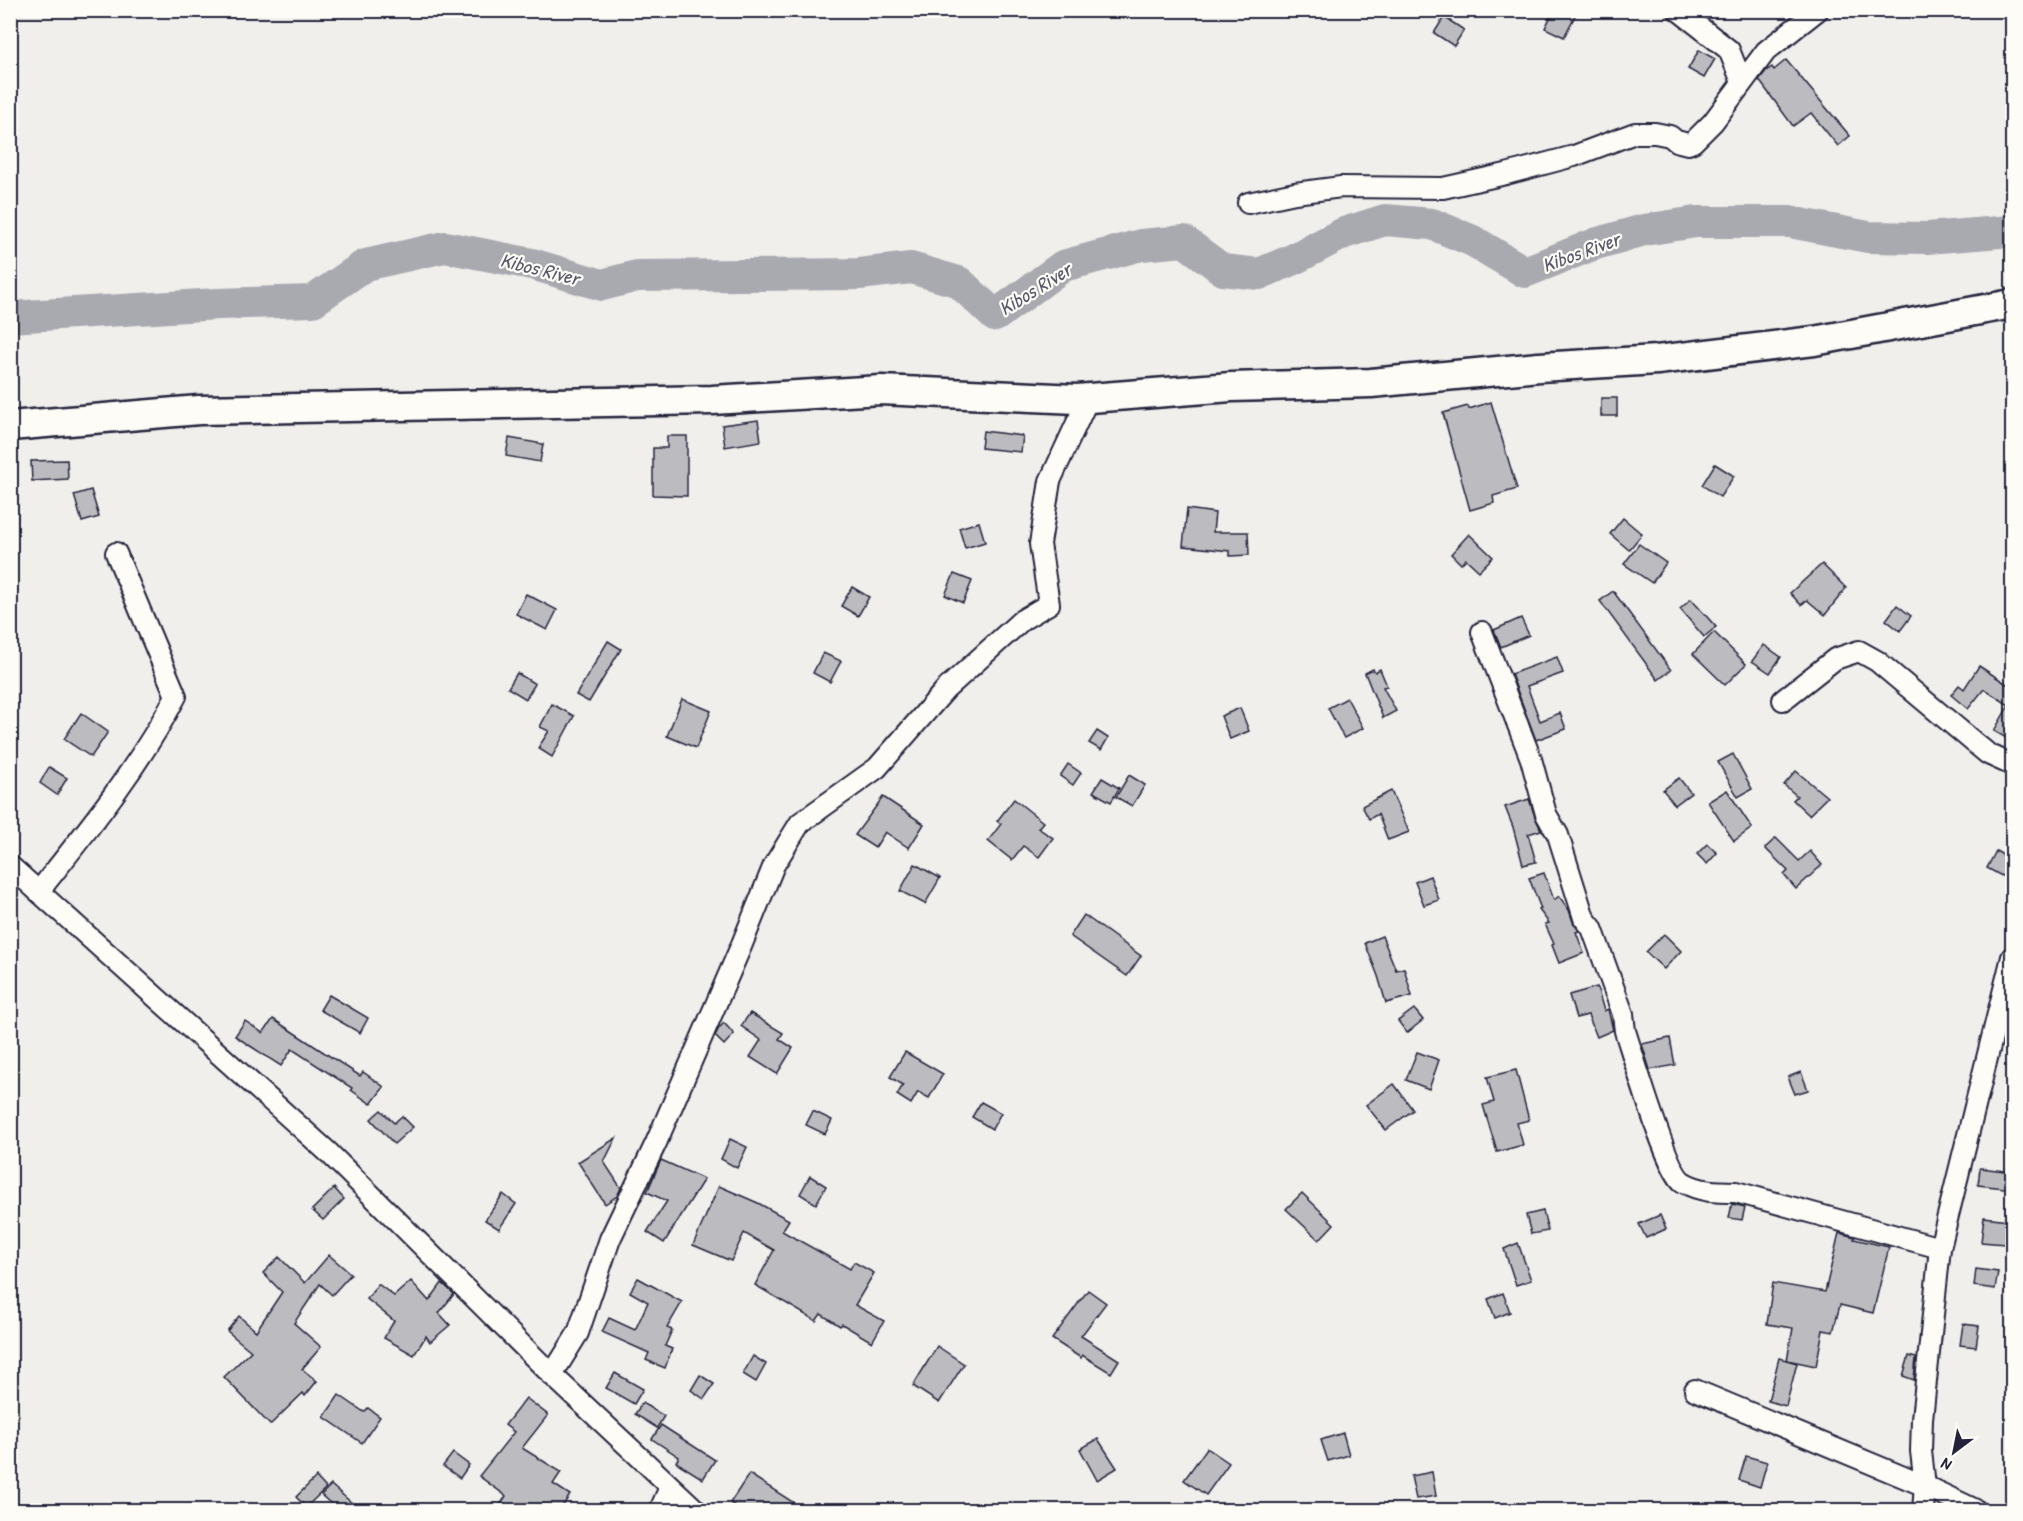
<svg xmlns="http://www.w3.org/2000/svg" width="2023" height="1521" font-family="'Patrick Hand',sans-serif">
	<rect width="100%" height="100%" fill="#f0efec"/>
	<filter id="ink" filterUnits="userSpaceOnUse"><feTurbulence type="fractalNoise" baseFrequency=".0167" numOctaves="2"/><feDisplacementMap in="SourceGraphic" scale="12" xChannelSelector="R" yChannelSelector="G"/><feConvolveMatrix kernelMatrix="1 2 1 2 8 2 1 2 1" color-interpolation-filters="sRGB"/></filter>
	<g filter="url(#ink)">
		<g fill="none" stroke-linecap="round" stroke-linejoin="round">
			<!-- river -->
			<polyline stroke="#a9a9b0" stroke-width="32" points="10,317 218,304 313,301 365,265 445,247 532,264 602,285 637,276 859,274 911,268 959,282 995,316 1063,266 1141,245 1184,241 1223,270 1259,274 1294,259 1344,233 1385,220 1432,224 1473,241 1525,272 1595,244 1644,230 1696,222 1790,222 1868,237 1927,238 2012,231"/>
		</g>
		<!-- building -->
		<g fill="#bcbcc0" stroke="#22223b" stroke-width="1.5">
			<polygon points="1554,10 1578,10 1564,37 1545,28"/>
			<polygon points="1444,17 1464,30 1454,46 1434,33"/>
			<polygon points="1699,50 1715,59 1704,78 1688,69"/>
			<polygon points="1786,60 1850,136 1838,146 1811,113 1793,126 1759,80 1766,71 1772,67 1774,70"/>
			<rect x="1601" y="398" width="16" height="18"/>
			<polygon points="1491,402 1517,489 1493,496 1494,503 1470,510 1443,413 1468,406 1469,409"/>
			<polygon points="758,420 761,441 725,447 722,425"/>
			<polygon points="983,431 1023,436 1021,452 981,448"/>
			<polygon points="667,436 687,436 687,496 653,495 653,448 667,448"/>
			<polygon points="509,438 543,444 540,462 506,456"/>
			<polygon points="67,460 68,479 32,481 31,461"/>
			<polygon points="1715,464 1734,476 1720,497 1702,485"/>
			<polygon points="91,490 99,517 82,522 74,495"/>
			<polygon points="1187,509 1215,513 1213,532 1248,532 1249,555 1230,556 1230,551 1183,546"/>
			<polygon points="1623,518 1642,534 1629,550 1610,534"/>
			<polygon points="979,522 985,542 965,548 959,528"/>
			<polygon points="1469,534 1493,557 1479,571 1466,559 1461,564 1451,554"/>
			<polygon points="1639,544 1666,563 1652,583 1624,564"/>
			<polygon points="1822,564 1846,588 1825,615 1807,600 1801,605 1790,593"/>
			<polygon points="954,574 972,581 963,603 945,595"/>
			<polygon points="852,587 869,597 858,616 841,606"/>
			<polygon points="1613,591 1671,670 1658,680 1600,601"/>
			<polygon points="526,594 557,610 547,630 516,614"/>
			<polygon points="1691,599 1716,627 1704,637 1680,609"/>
			<polygon points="1897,605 1911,616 1900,631 1886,620"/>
			<polygon points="1521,618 1529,635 1501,647 1494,630"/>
			<polygon points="1714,632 1746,664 1725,685 1693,654"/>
			<polygon points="608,641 621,649 589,702 576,695"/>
			<polygon points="1764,645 1781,657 1770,673 1752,661"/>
			<polygon points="823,653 841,661 830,682 813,673"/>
			<polygon points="1557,657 1563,673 1527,686 1540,721 1560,713 1566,729 1536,740 1511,674"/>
			<polygon points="1979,666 2013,688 2013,742 1994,731 2009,705 1984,689 1968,709 1951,695 1959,685 1964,689"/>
			<polygon points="1373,669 1375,672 1380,669 1387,686 1383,687 1396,711 1383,718 1365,673"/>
			<polygon points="517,673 535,684 526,699 508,688"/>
			<polygon points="1347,698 1363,728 1344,738 1328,708"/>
			<polygon points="682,699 711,711 696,748 667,736"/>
			<polygon points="552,704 574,716 552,757 538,748 549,731 540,727"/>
			<polygon points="1240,708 1249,731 1230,739 1221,716"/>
			<polygon points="81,713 108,732 91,757 64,739"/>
			<polygon points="1097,731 1108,738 1101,750 1089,743"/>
			<polygon points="1733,754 1752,789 1738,797 1718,762"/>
			<polygon points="1068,764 1081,773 1073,785 1060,776"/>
			<polygon points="49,767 67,778 57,795 40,783"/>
			<polygon points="1796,771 1827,797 1809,815 1793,800 1797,796 1784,785"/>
			<polygon points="1129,775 1145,785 1132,806 1116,797"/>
			<polygon points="1102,778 1119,788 1111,802 1093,792"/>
			<polygon points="1679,778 1691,793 1675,805 1663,790"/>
			<polygon points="1727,790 1752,828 1734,841 1708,802"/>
			<polygon points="1391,791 1409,832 1388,840 1378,814 1369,819 1362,806"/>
			<polygon points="883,797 924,824 909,848 885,832 875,848 855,835"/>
			<polygon points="1014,799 1043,822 1038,828 1053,838 1039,857 1023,846 1012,860 988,841 1001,824 997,821"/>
			<polygon points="1529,799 1535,817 1541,830 1528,834 1536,862 1523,865 1513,827 1505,807"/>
			<polygon points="1776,838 1799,861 1810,851 1822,865 1796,889 1784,875 1788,871 1765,848"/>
			<polygon points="1707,844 1717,853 1707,864 1697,854"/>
			<polygon points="1996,851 2013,861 2013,870 2007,879 1987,868"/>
			<polygon points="915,864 940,878 925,904 900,891"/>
			<polygon points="1544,873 1554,900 1559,896 1569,910 1573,922 1579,931 1576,932 1584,953 1559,963 1552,945 1554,944 1545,924 1549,923 1539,910 1541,909 1529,878"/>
			<polygon points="1430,876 1439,900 1424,905 1415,882"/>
			<polygon points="1084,915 1141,956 1127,976 1070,936"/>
			<polygon points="1664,934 1681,951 1664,969 1646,952"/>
			<polygon points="1382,936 1396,970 1404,968 1412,996 1386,1003 1378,976 1365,943"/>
			<polygon points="1597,987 1604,1011 1608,1009 1613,1030 1597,1037 1588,1015 1576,1018 1569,995"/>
			<polygon points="329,995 368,1018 360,1033 320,1010"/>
			<polygon points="1414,1009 1423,1020 1407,1033 1398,1021"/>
			<polygon points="750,1013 783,1033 779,1039 793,1048 777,1074 750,1057 761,1040 741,1026"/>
			<polygon points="273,1019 360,1076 363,1072 384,1087 371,1104 351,1090 352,1088 292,1049 281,1066 235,1036 245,1021 263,1033"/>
			<polygon points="724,1023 734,1034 724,1045 715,1036 719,1028"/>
			<polygon points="1670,1038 1675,1065 1650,1070 1642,1044"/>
			<polygon points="905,1052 943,1074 929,1098 918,1092 911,1104 897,1095 903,1085 890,1077"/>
			<polygon points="1417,1052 1439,1060 1429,1089 1406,1080"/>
			<polygon points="1516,1070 1529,1120 1517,1123 1523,1145 1497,1152 1483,1105 1494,1102 1487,1077"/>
			<polygon points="1801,1072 1808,1090 1795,1094 1788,1077"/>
			<polygon points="1394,1084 1413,1110 1386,1130 1366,1105"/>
			<polygon points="981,1102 1001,1113 992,1129 972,1117"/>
			<polygon points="381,1110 394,1123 402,1116 413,1127 394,1144 371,1119"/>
			<polygon points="813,1111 832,1120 825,1134 806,1125"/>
			<polygon points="616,1138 604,1162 621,1188 617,1196 605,1204 578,1162"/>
			<polygon points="730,1139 747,1147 737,1168 721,1159"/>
			<polygon points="661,1160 704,1179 664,1243 647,1232 667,1201 647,1192"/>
			<polygon points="1980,1168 2013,1172 2013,1189 1978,1185"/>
			<polygon points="810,1176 826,1186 816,1204 800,1194"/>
			<polygon points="719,1186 758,1203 789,1220 782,1231 850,1269 854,1262 874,1273 855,1305 884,1321 872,1342 842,1324 840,1326 821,1314 816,1321 755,1285 774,1250 744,1233 731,1261 693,1245"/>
			<polygon points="334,1188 344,1199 323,1220 312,1210"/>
			<polygon points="1302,1193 1334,1224 1319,1240 1286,1209"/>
			<polygon points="503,1194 516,1204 499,1229 485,1220"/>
			<polygon points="1732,1204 1745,1207 1742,1220 1729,1218"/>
			<polygon points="1543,1211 1548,1231 1531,1234 1526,1215"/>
			<polygon points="1660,1215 1666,1229 1646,1238 1639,1224"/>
			<polygon points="1984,1217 2008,1220 2005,1244 1981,1242"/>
			<polygon points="1839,1233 1855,1237 1854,1239 1889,1247 1873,1313 1840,1305 1833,1332 1823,1330 1816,1366 1787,1360 1793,1328 1767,1324 1773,1283 1825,1292"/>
			<polygon points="1518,1243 1531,1280 1516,1285 1504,1249"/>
			<polygon points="329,1255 351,1274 332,1295 320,1284 294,1323 321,1347 302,1369 317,1381 305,1396 303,1393 270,1425 224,1377 251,1351 227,1331 239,1316 256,1331 282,1292 263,1273 279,1257 305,1283"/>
			<polygon points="1976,1269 1998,1272 1995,1289 1974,1286"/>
			<polygon points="638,1278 682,1302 667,1328 672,1330 665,1346 672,1349 665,1368 646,1360 649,1353 602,1332 609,1318 635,1330 648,1302 630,1292"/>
			<polygon points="411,1281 429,1301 442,1283 454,1294 439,1313 450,1325 430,1342 426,1336 414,1355 384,1338 394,1321 367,1299 378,1284 394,1296"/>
			<polygon points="1088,1290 1106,1303 1081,1336 1119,1360 1111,1373 1082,1355 1081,1358 1052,1339"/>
			<polygon points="1503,1293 1510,1312 1495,1318 1488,1299"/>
			<polygon points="1963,1324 1979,1326 1976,1347 1960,1345"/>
			<polygon points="937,1346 964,1364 939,1403 913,1386"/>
			<polygon points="753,1356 766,1364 756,1382 743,1374"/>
			<polygon points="1909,1356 1916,1358 1914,1380 1903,1376"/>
			<polygon points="1779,1358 1797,1363 1786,1406 1768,1401"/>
			<polygon points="615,1373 643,1389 634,1404 606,1388"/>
			<polygon points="700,1375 714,1384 704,1399 691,1390"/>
			<polygon points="339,1395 364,1412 368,1408 380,1417 362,1443 324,1417"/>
			<polygon points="526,1398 548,1415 522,1448 561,1472 553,1484 570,1495 560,1510 497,1510 506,1496 479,1476 514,1432 505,1425"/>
			<polygon points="642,1403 664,1416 657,1428 635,1414"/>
			<polygon points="661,1425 715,1460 703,1479 676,1462 679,1457 652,1439"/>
			<polygon points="1343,1433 1349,1455 1328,1461 1321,1440"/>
			<polygon points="1098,1439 1117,1468 1097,1480 1080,1449"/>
			<polygon points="1207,1448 1229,1463 1206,1495 1184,1480"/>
			<polygon points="453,1453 469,1465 460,1478 443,1466"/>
			<polygon points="1746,1456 1767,1462 1760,1487 1739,1480"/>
			<polygon points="1432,1472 1436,1496 1416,1499 1411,1476"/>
			<polygon points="749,1474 805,1510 742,1510 730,1503"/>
			<polygon points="316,1477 326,1488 306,1507 296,1497"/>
			<polygon points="331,1485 360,1510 338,1510 321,1495"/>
		</g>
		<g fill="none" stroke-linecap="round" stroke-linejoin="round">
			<defs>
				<g id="street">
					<polyline points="1678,10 1729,50 1742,82"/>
					<polyline points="1248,203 1295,193 1341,187 1443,188 1506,174 1574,156 1635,133 1655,133 1670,136 1676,141 1688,144 1693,142 1713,122 1766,51 1818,10"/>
					<path d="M1482,632L1531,759L1546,814L1558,835L1584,918L1592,928L1623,1014L1625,1031C1633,1055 1667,1172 1683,1182C1700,1192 1717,1192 1736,1192L1940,1248"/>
					<polyline points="1783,700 1835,659 1859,651 1877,661 1988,754 2012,765"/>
					<polyline points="10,866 329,1153 552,1375 696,1510"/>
					<path d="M39,891C90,827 138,768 176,696L116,553"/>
					<polyline points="552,1375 578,1333 610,1239 656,1143 742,944 774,865 800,823 877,768 946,689 1022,620 1049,604 1040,544 1050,481 1088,399"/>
					<polyline points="1695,1390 1925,1486 1976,1510"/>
					<polyline points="660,1510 670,1487"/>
					<polyline points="1923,1510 1925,1486 1921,1451 1922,1419 1940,1248 2012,957"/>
				</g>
				<polyline id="secondary" points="10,426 199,410 712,400 881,390 1077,399 1231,387 1371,383 1539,367 1657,360 1814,341 2012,304"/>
			</defs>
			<!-- street casing -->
			<use href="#street" stroke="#22223b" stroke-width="24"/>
			<!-- secondary casing -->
			<use href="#secondary" stroke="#22223b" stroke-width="33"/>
			<!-- street -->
			<use href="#street" stroke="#fdfcf7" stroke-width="20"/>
			<!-- secondary -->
			<use href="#secondary" stroke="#fdfcf7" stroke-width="28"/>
		</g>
	</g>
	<g text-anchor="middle" stroke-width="4.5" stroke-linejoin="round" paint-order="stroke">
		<!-- water labels -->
		<g font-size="20" font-style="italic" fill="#58586a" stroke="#fdfcf7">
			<text transform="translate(1581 252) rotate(-20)" y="7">Kibos River</text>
			<text transform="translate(540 269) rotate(14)" y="7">Kibos River</text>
			<text transform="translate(1035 289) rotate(-32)" y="7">Kibos River</text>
		</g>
	</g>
	<!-- margin -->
	<rect width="2023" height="1521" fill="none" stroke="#fdfcf7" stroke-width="36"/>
	<rect x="18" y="18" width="1987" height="1485" fill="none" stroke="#22223b" stroke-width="2" filter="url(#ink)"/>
	<!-- north arrow -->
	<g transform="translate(1954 1452) rotate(212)" stroke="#fdfcf7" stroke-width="4.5" paint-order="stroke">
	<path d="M0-4.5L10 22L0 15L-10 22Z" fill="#22223b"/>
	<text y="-9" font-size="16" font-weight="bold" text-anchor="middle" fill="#22223b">N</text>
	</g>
</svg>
